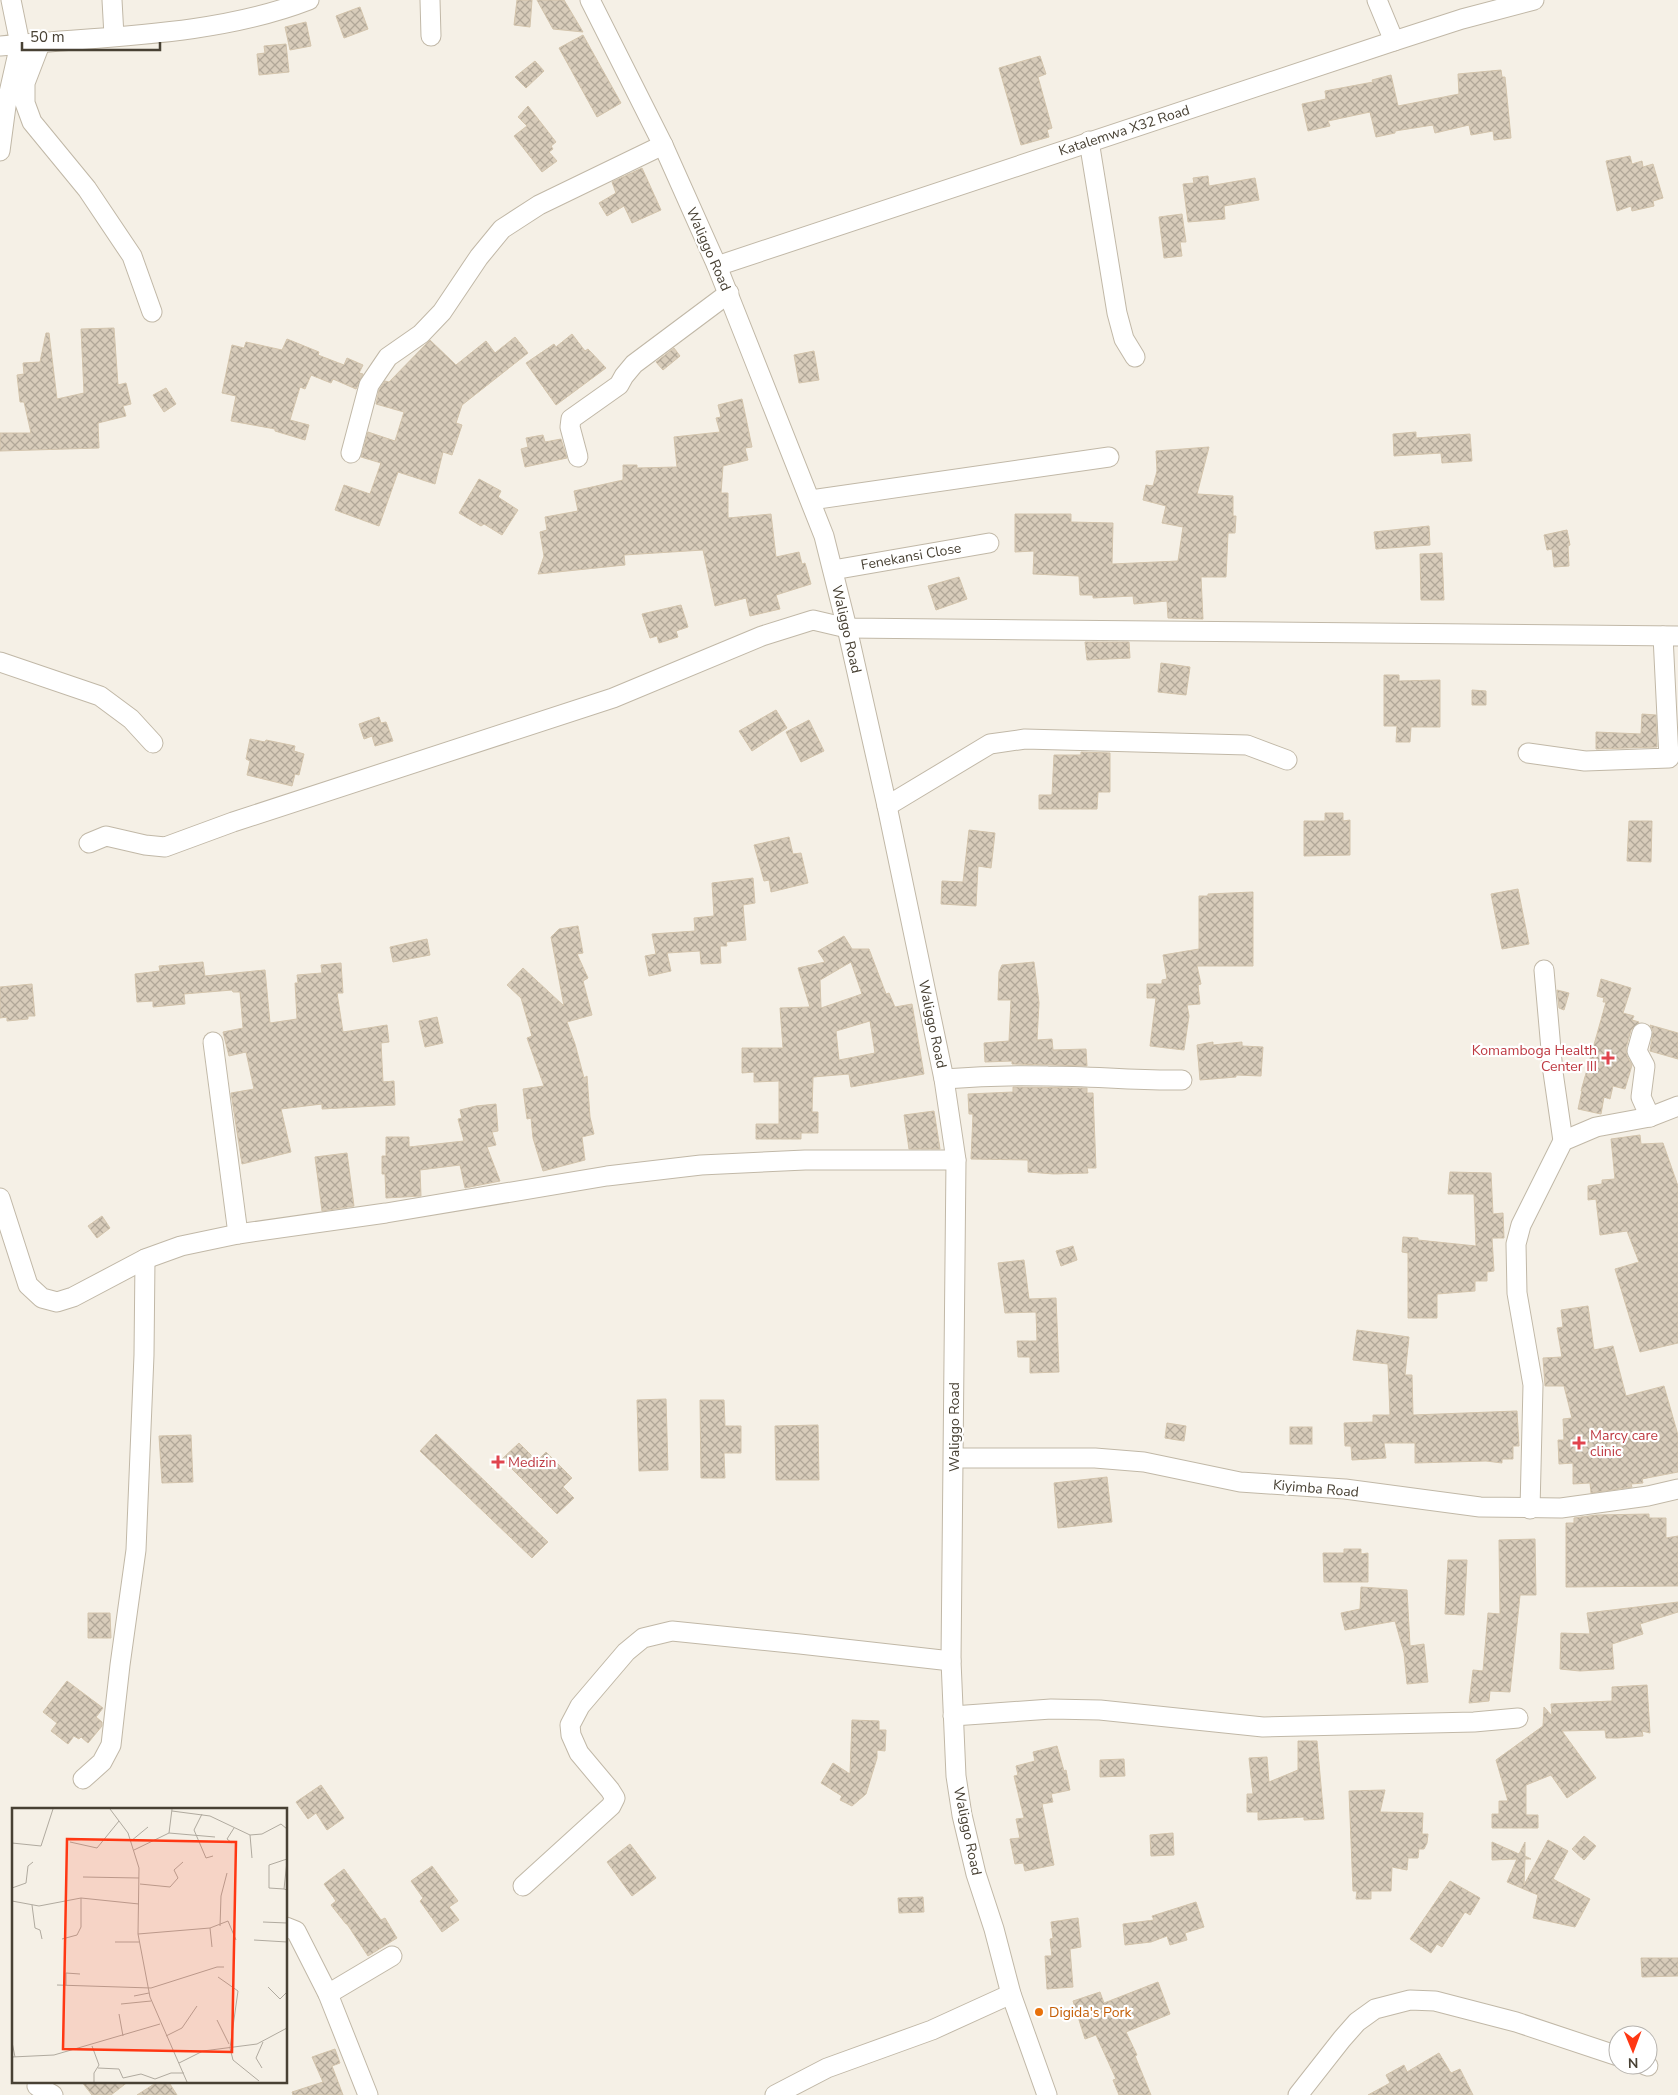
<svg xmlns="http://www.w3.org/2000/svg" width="1678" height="2095" font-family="'Nunito Sans',sans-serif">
	<defs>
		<pattern id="building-cross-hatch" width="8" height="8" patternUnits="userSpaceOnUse" patternTransform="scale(1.25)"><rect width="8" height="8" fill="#d8ccba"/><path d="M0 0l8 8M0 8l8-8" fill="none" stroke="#b1a798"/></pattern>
	</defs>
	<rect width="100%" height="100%" fill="#f5f0e6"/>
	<!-- building -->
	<g fill="url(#building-cross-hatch)" stroke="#d3c4ac" fill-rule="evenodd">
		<polygon points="517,0 532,0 530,27 514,25"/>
		<polygon points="537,0 564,0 583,32 553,29"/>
		<polygon points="360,7 368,29 344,38 336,16"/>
		<polygon points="306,22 311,46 290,50 285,27"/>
		<polygon points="583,35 621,103 597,117 559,48"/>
		<polygon points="286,44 289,72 259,75 257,54 265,53 264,46"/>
		<polygon points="1040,56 1046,74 1038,77 1052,128 1047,130 1049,137 1021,145 999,68"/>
		<polygon points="535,61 544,71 526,88 515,77"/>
		<polygon points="1501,70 1502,77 1505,77 1511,138 1494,140 1493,131 1471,135 1469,125 1435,133 1433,125 1395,131 1395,133 1376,137 1370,112 1328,121 1330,126 1308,131 1302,104 1326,99 1325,91 1373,82 1372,80 1391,75 1398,106 1459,94 1458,74"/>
		<polygon points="528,106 556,142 551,146 553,149 549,152 557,161 542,172 514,136 527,126 518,117"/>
		<polygon points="1630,156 1632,164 1642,161 1643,167 1653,164 1663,198 1653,201 1654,206 1632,211 1631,206 1617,211 1606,161"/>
		<polygon points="642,168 661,210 632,223 624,206 607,216 599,203 616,193 612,182"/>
		<polygon points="1208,176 1209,186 1255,178 1259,200 1224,206 1225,219 1188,222 1183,184 1194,183 1193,178"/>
		<polygon points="1182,214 1186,242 1180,242 1182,256 1164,258 1159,217"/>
		<polygon points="114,328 118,385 126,383 131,404 123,406 126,416 98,423 99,448 0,451 0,433 31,433 24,402 20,402 17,375 24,374 23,363 40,362 46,333 49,333 57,399 84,393 81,329"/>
		<polygon points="572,334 585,351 588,349 606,368 556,405 526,363 554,344 556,347"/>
		<polygon points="515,337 528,353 462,405 456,423 462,425 452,455 443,452 435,484 398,472 379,526 335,510 344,485 370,494 381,463 361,457 368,432 395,441 404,412 376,404 379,390 385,381 389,382 430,340 456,365 486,341 495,353"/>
		<polygon points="287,339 319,352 318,355 344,365 347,358 363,365 359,373 363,374 356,389 333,379 331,383 311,375 305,389 300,387 290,420 309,425 305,440 275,431 275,429 231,421 236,396 222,393 232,345 244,348 246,342 282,350"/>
		<polygon points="674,348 680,356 663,370 656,362"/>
		<polygon points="814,351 819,380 799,383 794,355"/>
		<polygon points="166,388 176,404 164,412 153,395"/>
		<polygon points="742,399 752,447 745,448 748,460 723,466 721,493 728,493 728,518 771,514 776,557 799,552 802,564 805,563 811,584 776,595 780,609 750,616 746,598 715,606 703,550 624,555 625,565 538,574 544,556 540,532 547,530 545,517 578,511 574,491 623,480 623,465 637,465 637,468 677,467 674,437 720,432 716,418 721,417 718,405"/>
		<polygon points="1416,432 1416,438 1470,434 1472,461 1442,463 1441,453 1394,456 1393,434"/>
		<polygon points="543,435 545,442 561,439 567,458 525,467 521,449 528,447 526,438"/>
		<polygon points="1209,447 1197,494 1233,496 1233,516 1236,516 1235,533 1228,533 1226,577 1201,577 1203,619 1168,618 1167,601 1134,604 1133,596 1093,598 1093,595 1080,595 1079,576 1033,574 1034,551 1015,552 1015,514 1071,514 1071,522 1113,523 1112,564 1178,561 1183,527 1162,523 1166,506 1143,500 1146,485 1153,486 1157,471 1156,451"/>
		<polygon points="479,479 501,491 498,497 518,510 502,535 484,524 481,526 459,513"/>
		<polygon points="1429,526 1430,545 1376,549 1374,532"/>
		<polygon points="1567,530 1570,545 1568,546 1569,566 1554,567 1552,549 1547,550 1544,535"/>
		<polygon points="1442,553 1444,600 1421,600 1420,554"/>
		<polygon points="959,577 967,599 936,610 928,586"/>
		<polygon points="681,605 688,627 676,631 678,637 659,643 657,636 650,638 642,614"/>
		<polygon points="1085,642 1129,642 1130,658 1087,660"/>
		<polygon points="1161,663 1190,667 1186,695 1158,692"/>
		<polygon points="1384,675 1399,675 1399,681 1440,680 1440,727 1411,727 1410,742 1396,742 1397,726 1384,726"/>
		<polygon points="1472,690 1486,691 1486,705 1472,705"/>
		<polygon points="776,710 787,728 752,751 739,731"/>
		<polygon points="1642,714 1656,715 1657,747 1596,749 1596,732 1641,734"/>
		<polygon points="379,717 381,723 386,722 393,741 375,746 372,736 364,739 359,724"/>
		<polygon points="809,720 824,751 801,762 786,732"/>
		<polygon points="250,739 265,742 266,740 295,746 294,751 304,754 299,775 295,774 292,786 247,775 250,761 246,759"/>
		<polygon points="1081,752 1110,753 1110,792 1098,792 1097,809 1039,809 1039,795 1052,795 1054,755 1081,755"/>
		<polygon points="1325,813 1343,813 1343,821 1350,820 1350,855 1304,856 1304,821 1325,821"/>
		<polygon points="1629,821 1652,821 1651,862 1627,861"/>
		<polygon points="969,830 995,833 991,868 978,866 976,906 941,904 942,881 963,882"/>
		<polygon points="789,837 793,854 801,853 808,883 771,892 769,880 764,881 754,845"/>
		<polygon points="753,878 755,903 743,905 746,940 726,942 727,946 720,946 721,963 701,964 700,951 667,953 671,971 649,976 645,956 656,954 652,934 695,931 694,918 714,916 712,883"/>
		<polygon points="1518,889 1529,944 1502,949 1491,894"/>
		<polygon points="1253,892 1253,966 1197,966 1201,984 1198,985 1200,1004 1187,1005 1189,1016 1184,1050 1150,1046 1156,998 1147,998 1147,984 1162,984 1162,980 1167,979 1163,955 1199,949 1199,896 1208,896 1208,894"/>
		<polygon points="578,926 583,953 577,954 588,978 583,981 592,1015 567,1022 575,1044 584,1078 587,1076 590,1117 594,1134 582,1137 585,1160 543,1171 533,1138 531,1118 527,1119 523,1089 544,1086 527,1038 532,1036 521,998 507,985 523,968 564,1006 551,937 559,929"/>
		<path d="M844,936L852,949H869L886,994L889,993L895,1007L912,1004L924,1074L851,1087L849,1074L813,1077L812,1112H818V1133H801V1139H756V1124H779V1081L754,1082V1072L742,1073V1048H783L780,1008L810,1007L798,968L825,962L818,951ZM851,962L862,994L821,1008L820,980ZM870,1021L875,1053L839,1060L836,1031Z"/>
		<polygon points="427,939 430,955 393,962 390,947"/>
		<polygon points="203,962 205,976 265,970 270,1023 297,1019 295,983 298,983 297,975 322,973 321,965 341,963 343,993 337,993 343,1032 387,1025 389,1042 381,1043 383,1082 394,1081 395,1105 322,1109 322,1104 281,1109 291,1152 242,1164 231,1093 254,1089 246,1052 229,1056 223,1032 243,1028 240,992 233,992 232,990 184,994 185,1004 153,1007 153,1001 137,1002 135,974 160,971 159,966"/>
		<polygon points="1034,962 1039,1003 1037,1040 1052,1039 1053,1050 1086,1049 1087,1066 1012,1064 1012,1061 985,1062 984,1043 1009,1041 1011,1000 998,1000 999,972 1002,965"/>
		<polygon points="1601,979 1631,988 1623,1013 1634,1016 1632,1020 1639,1022 1631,1030 1626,1048 1627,1056 1632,1065 1625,1089 1613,1086 1610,1099 1604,1097 1601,1114 1578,1109 1582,1091 1581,1091 1606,1002 1603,1002 1604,998 1597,996"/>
		<polygon points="32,984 35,1016 28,1016 28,1019 7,1021 7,1017 0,1018 0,987"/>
		<polygon points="1557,990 1569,993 1564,1010 1559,1008"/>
		<polygon points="437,1017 443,1043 425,1047 419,1021"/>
		<polygon points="1650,1025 1678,1033 1678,1059 1650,1051 1653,1031"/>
		<polygon points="1213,1042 1213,1045 1242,1042 1242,1046 1263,1047 1261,1076 1236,1075 1236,1077 1200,1080 1197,1045"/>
		<polygon points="1013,1087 1087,1088 1087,1093 1093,1093 1096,1168 1087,1168 1088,1173 1054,1174 1028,1172 1028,1160 971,1159 973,1114 969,1114 968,1094 1013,1092"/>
		<polygon points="496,1104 498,1131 492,1132 496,1145 487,1147 500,1181 465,1188 460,1165 420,1170 421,1196 386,1198 385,1174 382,1174 382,1156 386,1156 386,1137 409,1137 409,1147 464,1141 458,1119 462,1118 460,1110 476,1106"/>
		<polygon points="934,1111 940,1149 909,1149 904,1115"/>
		<polygon points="1640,1135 1641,1144 1663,1143 1678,1186 1678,1343 1640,1352 1615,1269 1639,1262 1627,1231 1600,1235 1596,1199 1588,1200 1588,1186 1602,1184 1602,1180 1615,1179 1611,1139"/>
		<polygon points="347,1153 354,1206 322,1211 315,1157"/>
		<polygon points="1450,1172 1491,1173 1493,1214 1503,1213 1504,1238 1492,1238 1494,1271 1487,1272 1487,1281 1475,1281 1475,1291 1437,1294 1437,1318 1408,1318 1408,1253 1402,1252 1403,1237 1418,1238 1418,1240 1476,1246 1474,1194 1448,1194"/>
		<polygon points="102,1216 110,1228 97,1238 88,1226"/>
		<polygon points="1073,1246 1077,1260 1061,1266 1056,1251"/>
		<polygon points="1024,1260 1029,1299 1056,1298 1059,1372 1030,1373 1030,1357 1018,1357 1017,1341 1037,1341 1036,1312 1005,1313 998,1263"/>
		<polygon points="1588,1306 1594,1350 1613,1346 1626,1396 1664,1386 1678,1435 1678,1472 1642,1479 1643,1483 1631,1484 1632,1487 1591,1493 1590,1483 1573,1484 1573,1463 1559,1464 1558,1440 1564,1440 1563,1419 1572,1418 1564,1386 1545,1386 1543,1358 1562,1357 1557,1328 1563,1327 1561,1310"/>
		<polygon points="1357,1330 1409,1337 1405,1375 1412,1375 1413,1415 1517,1411 1519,1446 1513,1446 1513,1459 1502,1459 1502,1463 1486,1461 1415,1463 1415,1443 1384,1443 1386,1458 1352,1460 1351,1446 1345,1446 1344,1423 1373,1422 1373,1415 1390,1415 1388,1364 1353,1360"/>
		<polygon points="666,1399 668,1470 639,1471 637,1400"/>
		<polygon points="700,1400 724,1400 725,1426 741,1426 741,1453 724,1453 725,1478 701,1478"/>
		<polygon points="1167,1423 1186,1426 1184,1441 1165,1438"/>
		<polygon points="818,1425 819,1480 776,1480 775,1426"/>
		<rect x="1290" y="1427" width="22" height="17"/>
		<polygon points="436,1434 548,1542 532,1558 420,1451"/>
		<polygon points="191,1435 193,1482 162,1483 159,1436"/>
		<polygon points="519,1443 537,1461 546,1452 572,1478 563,1487 574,1498 557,1514 502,1459"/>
		<polygon points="1107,1477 1112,1522 1058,1528 1054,1483"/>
		<polygon points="1649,1514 1649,1518 1666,1518 1666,1538 1678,1536 1678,1586 1566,1587 1566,1523 1574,1523 1574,1518 1596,1515"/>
		<polygon points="1535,1539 1536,1595 1520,1595 1510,1692 1490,1691 1489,1701 1469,1703 1473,1670 1483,1671 1488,1613 1500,1614 1499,1540"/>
		<polygon points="1344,1549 1361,1549 1361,1554 1368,1553 1368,1582 1324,1582 1323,1553 1344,1553"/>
		<polygon points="1448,1560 1467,1560 1464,1615 1445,1614"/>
		<polygon points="1361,1587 1407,1590 1410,1646 1424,1644 1428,1682 1407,1684 1404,1653 1395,1621 1345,1630 1341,1613 1360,1609"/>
		<polygon points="1678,1602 1678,1612 1640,1624 1643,1634 1612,1644 1614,1669 1580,1671 1560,1669 1561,1633 1590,1634 1587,1613"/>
		<polygon points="88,1613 110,1613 111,1638 88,1638"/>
		<polygon points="67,1681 103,1708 96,1717 102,1722 102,1726 88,1743 81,1737 79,1739 74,1736 68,1744 51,1731 57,1723 43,1712"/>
		<polygon points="1647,1685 1650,1733 1642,1731 1643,1736 1618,1738 1606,1738 1605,1730 1562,1731 1596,1778 1567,1798 1551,1775 1526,1785 1526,1815 1538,1815 1538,1828 1492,1828 1492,1814 1499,1814 1499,1801 1508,1801 1496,1760 1543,1726 1544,1707 1552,1716 1551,1704 1612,1701 1612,1687"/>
		<polygon points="852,1720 879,1721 879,1730 886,1730 885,1751 877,1750 877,1758 866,1794 852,1806 840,1800 842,1796 821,1783 833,1763 850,1774"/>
		<polygon points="1298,1741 1317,1741 1324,1819 1304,1820 1304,1817 1258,1820 1258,1812 1247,1812 1247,1794 1253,1794 1249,1758 1267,1757 1269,1782 1298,1770"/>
		<polygon points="1057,1746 1064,1771 1066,1770 1070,1790 1051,1794 1053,1802 1042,1804 1054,1865 1025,1871 1023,1863 1015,1864 1010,1839 1020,1838 1016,1819 1024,1818 1014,1776 1018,1775 1016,1766 1035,1761 1033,1752"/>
		<polygon points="1124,1759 1125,1776 1100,1777 1100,1760"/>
		<polygon points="321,1785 344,1818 327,1830 316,1813 308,1819 296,1802"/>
		<polygon points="1385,1790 1380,1812 1423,1813 1422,1834 1428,1834 1427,1843 1424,1849 1419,1849 1418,1858 1408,1858 1407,1870 1392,1867 1391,1891 1371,1891 1371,1899 1356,1899 1357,1891 1353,1891 1349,1791"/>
		<polygon points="1173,1833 1174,1855 1151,1856 1150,1835"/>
		<polygon points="1584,1836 1596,1846 1584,1860 1572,1849"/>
		<polygon points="1548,1840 1568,1851 1553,1879 1590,1899 1575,1927 1533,1918 1538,1895 1507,1882 1517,1859 1492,1860 1492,1842 1519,1854 1525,1842 1525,1856 1531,1859 1525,1859 1524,1885"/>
		<polygon points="630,1844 656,1878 632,1896 607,1862"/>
		<polygon points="432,1866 458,1901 449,1907 459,1920 442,1932 420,1901 423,1898 411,1881"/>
		<polygon points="344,1869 381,1920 385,1918 397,1938 368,1956 347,1924 346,1924 331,1905 336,1901 324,1884"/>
		<polygon points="1450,1881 1480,1898 1470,1915 1465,1912 1442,1947 1437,1944 1431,1953 1410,1939"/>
		<polygon points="923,1897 924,1912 899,1913 898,1898"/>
		<polygon points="1196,1902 1204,1927 1185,1933 1187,1940 1170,1945 1167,1936 1151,1942 1125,1945 1123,1924 1154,1920 1152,1916"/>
		<polygon points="1078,1918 1081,1947 1070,1949 1073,1987 1047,1989 1045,1956 1052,1956 1050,1939 1053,1938 1051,1922"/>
		<polygon points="1641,1958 1678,1958 1678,1976 1642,1977"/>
		<polygon points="1158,1982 1170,2014 1126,2032 1137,2055 1135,2056 1151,2095 1119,2095 1113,2080 1116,2079 1096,2035 1085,2039 1073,2001 1100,1992 1104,2003"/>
		<polygon points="335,2049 340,2063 332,2066 343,2095 293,2095 292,2092 323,2082 312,2057"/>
		<polygon points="1439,2053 1451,2073 1460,2069 1473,2095 1368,2095 1390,2083 1386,2075 1404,2065 1407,2072"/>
		<polygon points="81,2081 129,2081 111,2095 92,2095"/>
		<polygon points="159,2081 168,2081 177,2095 137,2095"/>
	</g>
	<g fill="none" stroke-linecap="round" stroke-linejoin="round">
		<defs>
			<g id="minor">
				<polyline points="112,0 114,36"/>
				<polyline points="430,0 431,36"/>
				<polyline points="590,0 663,145 717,266 824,536 847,628 887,806 944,1079 956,1160 951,1661 956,1776 962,1815 976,1874 994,1929 1011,1994 1047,2095"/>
				<polyline points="1377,0 1394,41"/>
				<polyline points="40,44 25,83 25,103 32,122 87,189 132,256 152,312"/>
				<path d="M0,46C101,36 214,37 309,0"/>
				<polyline points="1089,141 1117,313 1124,339 1135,357"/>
				<polyline points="0,151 6,106 20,44 11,0"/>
				<polyline points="717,266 1394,41 1462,19 1534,0"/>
				<polyline points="351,453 369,385 388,357 421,334 442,312 479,257 502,229 539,205 663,145"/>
				<polyline points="578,457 570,427 571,419 619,385 624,376 634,364 729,293"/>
				<polyline points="811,500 1109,457"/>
				<polyline points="833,570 989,543"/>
				<polyline points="0,662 100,696 131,719 153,743"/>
				<polyline points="1528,753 1585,761 1669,758 1663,636"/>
				<polyline points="887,806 990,744 1025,739 1247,745 1287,760"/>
				<polyline points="89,843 106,836 145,845 165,847 233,822 613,698 762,636 813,620 847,628 1678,636"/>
				<polyline points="1544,970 1553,1072 1563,1141"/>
				<polyline points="1642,1033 1637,1051 1645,1066 1641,1097 1650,1117"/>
				<polyline points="213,1042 238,1234"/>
				<path d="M944,1079C979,1076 1013,1075 1048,1076C1093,1076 1137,1081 1182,1080"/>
				<polyline points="0,1198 28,1285 42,1298 57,1302 73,1297 145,1259 181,1246 238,1234 386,1213 607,1176 701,1165 805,1160 956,1160"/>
				<polyline points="954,1458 1095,1458 1144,1462 1240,1482 1345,1489 1480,1507 1561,1508 1648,1496 1678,1489"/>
				<polyline points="1530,1509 1533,1385 1517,1293 1516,1244 1521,1225 1563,1141 1596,1127 1650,1117 1678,1106"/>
				<polyline points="953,1716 1051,1709 1100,1710 1263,1727 1474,1722 1518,1718"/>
				<polyline points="83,1779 102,1762 111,1745 120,1665 136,1550 144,1355 145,1259"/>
				<polyline points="523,1886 611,1806 615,1798 610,1790 579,1753 571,1735 570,1725 580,1706 626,1652 643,1638 672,1631 800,1644 951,1661"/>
				<polyline points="286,1927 296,1931 328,1994 368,2095"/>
				<polyline points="328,1994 392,1956"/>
				<polyline points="1645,2065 1648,2066"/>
				<polyline points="37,2086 53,2095"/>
				<polyline points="775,2095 827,2068 932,2030 1011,1994"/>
				<polyline points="1298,2095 1342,2039 1357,2022 1375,2009 1410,2000 1435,2001 1516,2022 1618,2056"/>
			</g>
		</defs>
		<!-- minor casing -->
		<use href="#minor" stroke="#c1b8a7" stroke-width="21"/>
		<!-- minor -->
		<use href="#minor" stroke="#fff" stroke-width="19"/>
	</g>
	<!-- markers -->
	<g fill="#e0444e" stroke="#fff" stroke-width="2">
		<path d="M1605.5 1050.5h5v5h5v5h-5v5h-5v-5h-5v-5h5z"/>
		<path d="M1576.5 1435.5h5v5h5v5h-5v5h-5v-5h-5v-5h5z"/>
		<path d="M495.5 1454.5h5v5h5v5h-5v5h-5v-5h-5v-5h5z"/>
	</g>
	<circle fill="#e8710a" stroke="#fff" stroke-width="2" cx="1039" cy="2012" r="5"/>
	<g text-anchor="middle" stroke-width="4.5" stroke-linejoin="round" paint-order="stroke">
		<!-- street labels -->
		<g font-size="14" fill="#484134" stroke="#fff">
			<text transform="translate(1124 130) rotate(-18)" y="5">Katalemwa X32 Road</text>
			<text transform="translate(709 249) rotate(66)" y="5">Waliggo Road</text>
			<text transform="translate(911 556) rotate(-10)" y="5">Fenekansi Close</text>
			<text transform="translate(847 629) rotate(77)" y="5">Waliggo Road</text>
			<text transform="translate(933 1024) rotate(78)" y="5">Waliggo Road</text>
			<text transform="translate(954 1427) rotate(-90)" y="5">Waliggo Road</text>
			<text transform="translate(1316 1488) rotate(5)" y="5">Kiyimba Road</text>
			<text transform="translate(968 1831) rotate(78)" y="5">Waliggo Road</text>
		</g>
		<!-- health labels -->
		<g font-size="14" fill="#be3a42" stroke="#fff" text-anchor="start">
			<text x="1597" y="1055" text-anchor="end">Komamboga Health<tspan x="1597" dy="16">Center III</tspan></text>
			<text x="1590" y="1440">Marcy care<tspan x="1590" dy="16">clinic</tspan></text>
			<text x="508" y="1467">Medizin</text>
		</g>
		<!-- food labels -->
		<g font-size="14" fill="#c56008" stroke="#fff" text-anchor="start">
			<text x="1049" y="2017">Digida's Pork</text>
		</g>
	</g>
	<!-- overview -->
	<g transform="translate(12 1808)">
		<rect width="275" height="275" fill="#f5f0e6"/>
		<path fill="none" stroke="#b0aa9f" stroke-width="1" d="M98,1L116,25L127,60L126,126L138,189L175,274M160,3L198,8L238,27L250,26L269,16L275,21M190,6L182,22L194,50L201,48M157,25L203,29M238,27L240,50M119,33L136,19M58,34L85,40L107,13M0,35L29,38L41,1M220,35L215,31L222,20M122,42L157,25L160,1M275,53L272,81L275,82M71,69L127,70M128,76L158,79L166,70L162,62L171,54M0,80L14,75L16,58L21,54M272,81L257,80V57L275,51M0,93L27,98L69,90L127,96M20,97L23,120L28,122L30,131M251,114L275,115M208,118L209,88L215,65M198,120L200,139M126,126L198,120L216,113L224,132M50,131L65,127L69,119V90M242,132L275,134M103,134H127M206,169L226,183L218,240L221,252L247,273M45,177L139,180L205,159H212M54,177V165L68,166M256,179L268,191L275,184M122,188L137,185M109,196L139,193M107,206L111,228M205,212L217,236M154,228L170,220L185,198M0,234L3,249M80,238L87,257L82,265V274M0,249L42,247L148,216M167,255L191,243L245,236L275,220M86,260L107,261L111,270L129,266L143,271L159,265H172M250,260L244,250L251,234"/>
		<path fill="#ff3713" fill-opacity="0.15" stroke="#ff3713" stroke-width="2.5" d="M55,31L224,34L220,244L51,241Z"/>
		<rect width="275" height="275" fill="none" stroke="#484134" stroke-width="2.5"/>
	</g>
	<!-- north arrow -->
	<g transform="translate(1633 2050) rotate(179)"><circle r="24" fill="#ffffff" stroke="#b6b3ae"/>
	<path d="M0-4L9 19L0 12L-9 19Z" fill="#ff3713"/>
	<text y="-8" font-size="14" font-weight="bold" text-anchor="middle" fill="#484134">N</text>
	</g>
	<!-- scale -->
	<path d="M22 42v8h138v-8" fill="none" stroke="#484134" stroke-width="2.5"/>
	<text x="30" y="42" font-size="15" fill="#484134" stroke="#ffffff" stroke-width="4" paint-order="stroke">50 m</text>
</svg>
